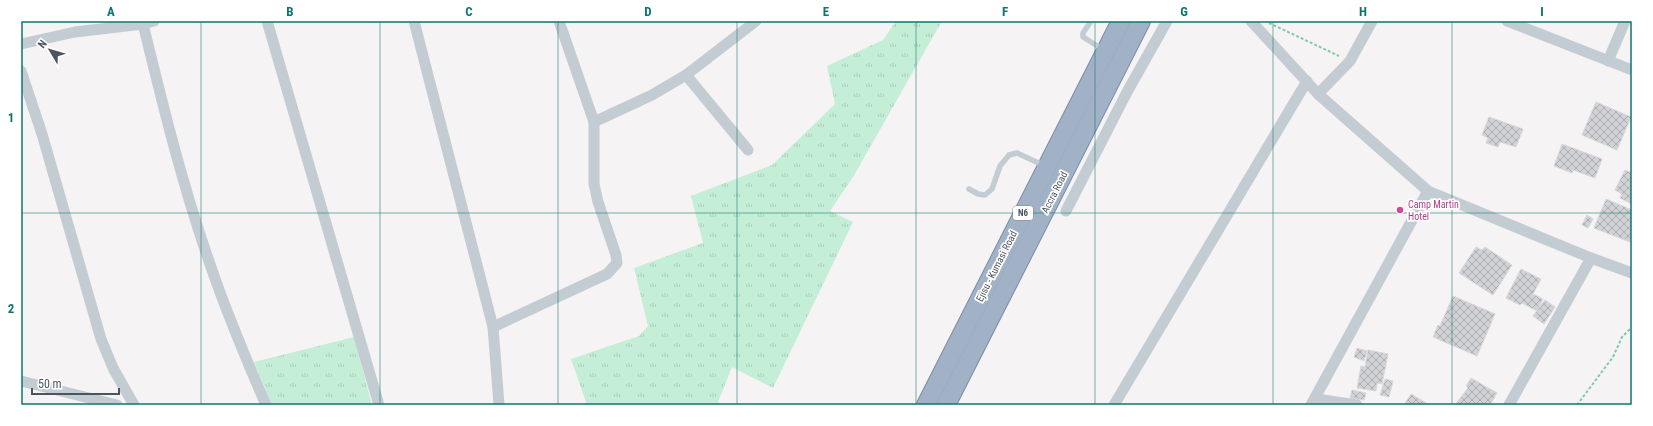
<svg xmlns="http://www.w3.org/2000/svg" width="1653" height="426" font-family="'Roboto Condensed',sans-serif">
	<defs>
		<pattern id="grass-tufts" width="24" height="20" patternUnits="userSpaceOnUse"><rect width="24" height="20" fill="#c5eed7"/><path d="M3 7l-1-3M5 7V3M7 7l1-3M15 17l-1-3M17 17v-4M19 17l1-3" fill="none" stroke="#abcebb"/></pattern>
		<pattern id="building-cross-hatch" width="8" height="8" patternUnits="userSpaceOnUse"><rect width="8" height="8" fill="#d0d2d6"/><path d="M0 0l8 8M0 8l8-8" fill="none" stroke="#abadb1"/></pattern>
	</defs>
	<rect width="100%" height="100%" fill="#f5f3f3"/>
	<!-- grass -->
	<g fill="url(#grass-tufts)">
		<polygon points="896,21 942,21 853,177 830,211 853,222 773,388 732,367 718,402 722,405 587,405 571,359 639,336 648,326 634,268 703,243 691,196 772,165 835,104 827,66 883,40"/>
		<polygon points="354,337 372,405 272,405 254,362"/>
	</g>
	<!-- building -->
	<g fill="url(#building-cross-hatch)" stroke="#d7d8dd">
		<polygon points="1596,102 1631,117 1617,150 1582,135"/>
		<polygon points="1489,117 1523,129 1516,147 1500,142 1498,147 1486,143 1488,138 1482,135"/>
		<polygon points="1562,144 1602,159 1595,178 1573,170 1572,173 1554,166"/>
		<polygon points="1625,170 1632,173 1632,204 1620,198 1622,194 1615,190"/>
		<polygon points="1606,199 1632,210 1632,237 1630,242 1594,228"/>
		<polygon points="1587,215 1593,219 1588,228 1582,225"/>
		<polygon points="1476,247 1482,250 1485,247 1512,265 1493,295 1459,273"/>
		<polygon points="1521,269 1541,279 1533,294 1543,299 1537,311 1522,303 1520,305 1506,298"/>
		<polygon points="1453,296 1495,314 1477,356 1433,337 1438,325 1440,326"/>
		<polygon points="1545,300 1555,307 1544,324 1533,316"/>
		<polygon points="1357,348 1367,351 1364,361 1354,357"/>
		<polygon points="1368,350 1388,354 1382,384 1377,383 1376,391 1357,388 1361,366 1365,367"/>
		<polygon points="1471,378 1497,393 1490,405 1455,405 1468,388 1466,386"/>
		<polygon points="1385,379 1393,381 1389,397 1380,395"/>
		<polygon points="1352,390 1366,393 1364,400 1350,398"/>
		<polygon points="1411,394 1428,404 1427,405 1404,405"/>
	</g>
	<g fill="none" stroke-linecap="round" stroke-linejoin="round">
		<defs>
			<g id="trunk">
				<polyline points="926,405 1121,21"/>
				<polyline points="946,405 1141,21"/>
			</g>
		</defs>
		<!-- trunk casing -->
		<use href="#trunk" stroke="#798da9" stroke-width="20"/>
		<!-- path -->
		<g stroke="#7fcbaa" stroke-width="2" stroke-dasharray="3 2" stroke-linecap="butt">
			<polyline points="1269,23 1339,56"/>
			<polyline points="1577,405 1613,357 1622,337 1632,327"/>
		</g>
		<!-- service -->
		<g stroke="#c4ccd3" stroke-width="5.5">
			<polyline points="1091,21 1083,33 1083,37 1104,50"/>
			<polyline points="969,189 978,194 985,195 992,189 1000,166 1009,155 1017,153 1045,166"/>
		</g>
		<!-- minor -->
		<g stroke="#c4ccd3" stroke-width="11">
			<polyline points="267,21 379,405"/>
			<polyline points="414,21 493,327 499,405"/>
			<polyline points="1251,21 1318,94 1428,191 1591,258 1632,273"/>
			<polyline points="1507,21 1632,70"/>
			<path d="M143,24C163,106 183,188 211,267C227,314 246,359 266,405"/>
			<polyline points="21,44 75,32 143,24 154,21"/>
			<polyline points="1608,61 1625,21"/>
			<polyline points="21,71 42,134 101,339 113,368 134,405"/>
			<polyline points="686,75 748,150"/>
			<polyline points="1318,94 1350,61 1372,21"/>
			<polyline points="594,122 652,95 686,75 756,21"/>
			<polyline points="1066,211 1127,92 1167,21"/>
			<polyline points="493,327 607,274 617,263 616,255 598,202 594,184 594,122 559,21"/>
			<polyline points="21,381 117,405"/>
			<polyline points="1316,399 1357,405"/>
			<polyline points="1114,405 1307,81"/>
			<polyline points="1311,405 1428,191"/>
			<polyline points="1509,405 1591,258"/>
		</g>
		<!-- trunk -->
		<use href="#trunk" stroke="#a1b1c6" stroke-width="18"/>
	</g>
	<!-- grid -->
	<path fill="none" stroke="#0f766e" stroke-width="1" stroke-opacity="0.55" d="M201,21V405M380,21V405M558,21V405M737,21V405M916,21V405M1095,21V405M1273,21V405M1452,21V405M21,213H1632"/>
	<!-- markers -->
	<circle fill="#d1479c" stroke="#fff" stroke-width="1.5" cx="1400" cy="210" r="4"/>
	<g text-anchor="middle" stroke-width="3.5" stroke-linejoin="round" paint-order="stroke">
		<!-- shield labels -->
		<rect fill="#fff" stroke="#81878f" stroke-width="1" x="1013" y="206" width="20" height="14" rx="3"/>
		<g font-size="9" font-weight="bold" fill="#4b545f">
			<text x="1023" y="216">N6</text>
		</g>
		<!-- street labels -->
		<g font-size="10" fill="#4b545f" stroke="#fff">
			<text transform="translate(1054 192) rotate(-63)" y="4">Accra Road</text>
			<text transform="translate(996 266) rotate(-63)" y="4">Ejisu - Kumasi Road</text>
		</g>
		<!-- hotel labels -->
		<g font-size="10" fill="#b23c85" stroke="#fff" text-anchor="start">
			<text x="1408" y="208">Camp Martin<tspan x="1408" dy="12">Hotel</tspan></text>
		</g>
	</g>
	<!-- border -->
	<rect width="1653" height="426" fill="none" stroke="#ffffff" stroke-width="44"/>
	<!-- north arrow -->
	<g transform="translate(50 50) rotate(308)" stroke="#ffffff" stroke-width="3" paint-order="stroke">
	<path d="M0-3L7 15L0 10L-7 15Z" fill="#4b545f"/>
	<text y="-6" font-size="11" font-weight="bold" text-anchor="middle" fill="#4b545f">N</text>
	</g>
	<!-- scale -->
	<path d="M32 388v6h87v-6" fill="none" stroke="#4b545f" stroke-width="2"/>
	<text x="38" y="388" font-size="12" fill="#4b545f" stroke="#ffffff" stroke-width="3" paint-order="stroke">50 m</text>
	<rect x="22" y="22" width="1609" height="382" fill="none" stroke="#0f766e" stroke-width="1.5"/>
	<g font-size="13" text-anchor="middle" font-weight="bold" fill="#0f766e">
		<text x="111" y="16">A</text>
		<text x="290" y="16">B</text>
		<text x="469" y="16">C</text>
		<text x="648" y="16">D</text>
		<text x="826" y="16">E</text>
		<text x="1005" y="16">F</text>
		<text x="1184" y="16">G</text>
		<text x="1363" y="16">H</text>
		<text x="1542" y="16">I</text>
		<text x="11" y="122">1</text>
		<text x="11" y="313">2</text>
	</g>
</svg>
